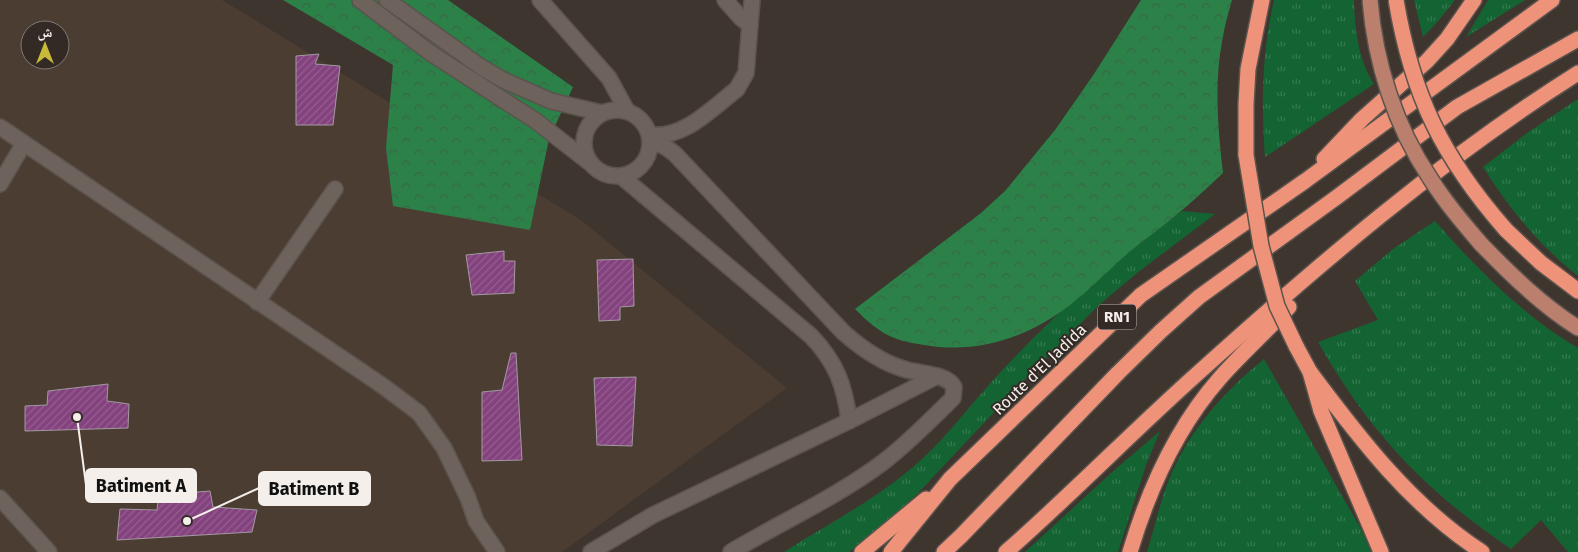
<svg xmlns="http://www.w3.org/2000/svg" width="1578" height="552" font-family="'Fira Sans','Noto Naskh Arabic',sans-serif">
	<defs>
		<pattern id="grass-tufts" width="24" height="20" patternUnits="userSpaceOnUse" patternTransform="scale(1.25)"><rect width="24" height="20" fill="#136432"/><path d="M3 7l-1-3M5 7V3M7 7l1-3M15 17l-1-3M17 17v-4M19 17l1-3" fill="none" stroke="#367a50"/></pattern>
		<pattern id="forest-crowns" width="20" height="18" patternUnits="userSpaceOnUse" patternTransform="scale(1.25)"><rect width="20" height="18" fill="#2b8148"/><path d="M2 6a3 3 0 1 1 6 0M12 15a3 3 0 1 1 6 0" fill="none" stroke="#396747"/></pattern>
		<pattern id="building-hatch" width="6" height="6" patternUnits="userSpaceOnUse" patternTransform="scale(1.25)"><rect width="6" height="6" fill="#83427e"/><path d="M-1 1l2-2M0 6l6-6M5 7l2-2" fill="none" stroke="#955e90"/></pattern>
	</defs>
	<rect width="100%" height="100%" fill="#3e352e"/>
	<!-- built -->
	<path fill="#4c3d33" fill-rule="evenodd" d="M0,0H222L581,220L787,388L562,552H0ZM30,30H60V60H30Z"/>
	<!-- grass -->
	<g fill="url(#grass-tufts)">
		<path d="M1274,0H1354C1355,30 1358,59 1374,84L1265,157C1261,104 1262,52 1274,0Z"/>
		<polygon points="1414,0 1455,0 1439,20 1423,37"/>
		<polygon points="1488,0 1525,0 1466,37"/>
		<path d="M1578,99V276C1539,245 1509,209 1483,167L1527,133Z"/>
		<path d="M1182,211L1215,214L1137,273L1099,305L1029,375L919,492L882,526L849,552H784C831,522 881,497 922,459C949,434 971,404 996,377C1052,316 1115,260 1182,211Z"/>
		<path d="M1435,221C1477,269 1522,315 1578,348V552H1568L1541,520L1511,549C1424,490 1370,433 1318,342L1378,320L1355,281L1393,249Z"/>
		<path d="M1264,359L1361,529L1371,552H1147C1153,532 1158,512 1164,493C1183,437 1219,396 1264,359Z"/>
		<polygon points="1160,431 1146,465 1118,552 1025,552 1111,473"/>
	</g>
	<!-- forest -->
	<g fill="url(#forest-crowns)">
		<polygon points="283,0 448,0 573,87 549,139 530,230 393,206 386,148 393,65"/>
		<path d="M1141,0H1232C1228,14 1224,28 1222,42C1214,85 1218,130 1223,173C1207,188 1191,203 1175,216C1161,228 1146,238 1133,249C1111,267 1092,288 1070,305C1030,336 982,353 931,346C894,341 882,336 855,309L981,213L1005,191L1055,130L1094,74Z"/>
	</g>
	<!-- building -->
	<g fill="url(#building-hatch)" stroke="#a399a1">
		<polygon points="319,54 315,64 340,66 333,125 296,125 296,56"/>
		<polygon points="504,251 504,261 515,261 514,293 472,295 466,255"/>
		<polygon points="633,259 634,306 620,307 620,320 599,321 597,260"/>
		<polygon points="511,353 516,353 522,460 482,461 482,392 502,390"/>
		<polygon points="636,377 632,446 597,445 594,378"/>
		<polygon points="108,384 107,401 129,404 128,428 25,431 25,406 47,405 48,391"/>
		<polygon points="210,491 213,507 257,510 252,532 117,540 120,509 157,510 159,495"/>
	</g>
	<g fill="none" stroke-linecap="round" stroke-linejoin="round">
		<defs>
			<g id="minor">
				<polyline points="360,0 432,54 536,121 590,163"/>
				<polyline points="387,0 481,67 503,80 551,101 602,113"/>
				<polyline points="540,0 609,78 627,111"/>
				<polyline points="725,0 741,18 750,25"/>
				<circle cx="617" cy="143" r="33"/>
				<polyline points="0,127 383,386 419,413 444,448 468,498 476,521 497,552"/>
				<path d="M650,135C684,139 711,109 737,89L746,73L752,0"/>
				<path d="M651,140L667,148L675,154L843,332C861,348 880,362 904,369C918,374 947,373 954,387L953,398L949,402C927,423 906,445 882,463C835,498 781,522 731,552"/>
				<path d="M621,176L811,336C836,362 845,386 849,421"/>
				<polyline points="0,184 24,143"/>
				<polyline points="257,302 335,189"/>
				<polyline points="0,498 49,552"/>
				<polyline points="591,552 653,515 849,421 937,376"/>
			</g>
			<path id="major" d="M1481,244C1511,275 1542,305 1578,328"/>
			<g id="highway">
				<polyline points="1246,155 1246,104 1248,69 1262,0"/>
				<polyline points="1324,159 1362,119 1427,61 1447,39 1474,0"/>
				<polyline points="1506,230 1541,263 1578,291"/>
				<polyline points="1296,346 1310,372 1321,411 1381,552"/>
				<path d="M1310,372C1360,439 1411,506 1482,552"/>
				<polyline points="862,552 926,499"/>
				<polyline points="891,552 950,479 1141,295 1305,181 1552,0"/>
				<polyline points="944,552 961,536 1118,373 1161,331 1199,297 1337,197 1457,107 1578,39"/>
				<path d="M1006,552C1071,495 1132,432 1197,374C1318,265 1440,160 1578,73"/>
				<path d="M1130,552C1149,488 1176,428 1220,378C1242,353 1267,331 1289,307"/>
			</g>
		</defs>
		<!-- minor casing -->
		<use href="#minor" stroke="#5b534d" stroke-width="18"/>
		<!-- major casing -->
		<use href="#major" stroke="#5b534d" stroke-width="18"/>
		<!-- highway casing -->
		<use href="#highway" stroke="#5b534d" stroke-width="18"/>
		<!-- minor -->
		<use href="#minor" stroke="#6d625c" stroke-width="15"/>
		<!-- major -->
		<use href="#major" stroke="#ba7f6d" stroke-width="15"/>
		<!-- highway -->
		<use href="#highway" stroke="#ee9279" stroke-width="15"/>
		<defs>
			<path id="major-bridge" d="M1370,0C1375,62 1395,126 1430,178C1445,202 1463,223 1481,244"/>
			<g id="highway-bridge">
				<path d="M1396,0C1412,95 1442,157 1506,230"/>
				<polyline points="1246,155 1261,246 1277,306 1296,346"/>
			</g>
		</defs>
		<!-- major-bridge casing -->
		<use href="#major-bridge" stroke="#5b534d" stroke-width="18" stroke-linecap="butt"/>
		<!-- highway-bridge casing -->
		<use href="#highway-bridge" stroke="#5b534d" stroke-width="18" stroke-linecap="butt"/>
		<!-- major-bridge -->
		<use href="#major-bridge" stroke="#ba7f6d" stroke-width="15"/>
		<!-- highway-bridge -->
		<use href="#highway-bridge" stroke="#ee9279" stroke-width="15"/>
	</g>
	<g text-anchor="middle" stroke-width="4" stroke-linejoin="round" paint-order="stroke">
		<!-- shield labels -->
		<rect fill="#342a25" stroke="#bbb4b0" stroke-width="1" x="1098" y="304.5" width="38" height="25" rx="4"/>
		<g font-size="15" font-weight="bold" fill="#f5efeb">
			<text x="1117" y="322">RN1</text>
		</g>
		<!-- street labels -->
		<g font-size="16" fill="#f5efeb" stroke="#342a25">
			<text transform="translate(1039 369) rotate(-44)" y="6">Route d'El Jadida</text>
		</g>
	</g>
	<!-- callouts -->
	<path fill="none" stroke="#f5efeb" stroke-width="2" d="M77 417L86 485M187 521L259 488"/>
	<g fill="#f5efeb" stroke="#342a25" stroke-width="2">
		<circle cx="77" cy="417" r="5"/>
		<circle cx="187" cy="521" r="5"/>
	</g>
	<g fill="#f5efeb" stroke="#f5efeb" stroke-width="2">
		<rect x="86" y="469" width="110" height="33" rx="5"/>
		<rect x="259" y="472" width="111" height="33" rx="5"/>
	</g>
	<g font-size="18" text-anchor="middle" font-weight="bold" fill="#111">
		<text x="141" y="492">Batiment A</text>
		<text x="314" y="495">Batiment B</text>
	</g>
	<!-- north arrow -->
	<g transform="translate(45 45)"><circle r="24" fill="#342a25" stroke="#817974"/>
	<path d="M0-4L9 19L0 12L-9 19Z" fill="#c9ba3a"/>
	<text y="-8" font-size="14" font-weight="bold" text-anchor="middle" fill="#f5efeb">ش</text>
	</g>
</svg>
